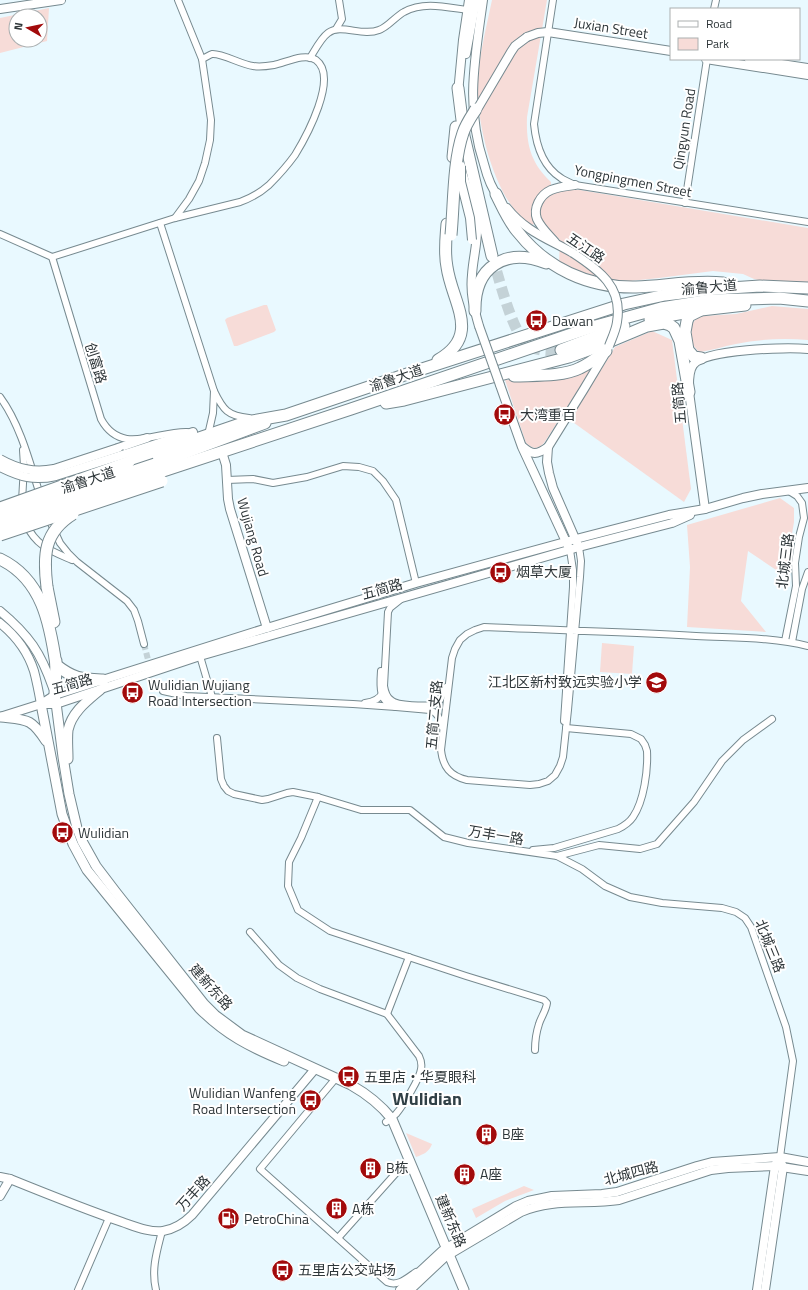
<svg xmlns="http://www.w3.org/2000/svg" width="808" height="1290" font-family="'Titillium Web','Noto Sans SC',sans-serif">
	<rect width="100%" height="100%" fill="#e9f9ff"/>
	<!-- green -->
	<g fill="#f7dcd8" fill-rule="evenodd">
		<path d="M492,0H547L527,117C526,145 531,163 551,182V186L542,194L536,223L532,225C494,205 473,113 478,72C481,48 487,24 492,0Z"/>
		<path d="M49,8L47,41L0,53V18ZM16,16H40V40H16Z"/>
		<path d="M570,190H580L808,228V282L758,280L754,279L743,274L713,271L659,278L630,281L600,279L588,278L559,263L560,240C553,233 544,226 540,216C536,206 545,195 554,192C559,190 565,190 570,190Z"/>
		<polygon points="264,305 267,305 276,330 274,332 237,346 234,346 225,320 227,318"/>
		<path d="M772,306L808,309V340C784,338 759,339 736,344C723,346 711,351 699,352L691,343L692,324L696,319L703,316L736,314Z"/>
		<polygon points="652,331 672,340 691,489 684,502 570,420 615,347"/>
		<path d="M588,368L591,370L544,443C538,450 532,449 526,443L505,380L565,377Z"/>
		<polygon points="780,498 794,508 794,522 785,576 748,551 741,601 766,632 687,627 690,567 687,525"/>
		<polygon points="602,643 634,646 632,674 600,672"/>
		<path d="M406,1133L432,1144C429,1152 424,1154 416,1157Z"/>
		<polygon points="524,1186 534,1190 505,1201 476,1218 472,1209"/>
	</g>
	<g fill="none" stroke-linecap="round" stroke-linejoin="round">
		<!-- street-tunnel -->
		<polyline stroke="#c4d2d7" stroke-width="6" stroke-dasharray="6 3" stroke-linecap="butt" points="144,644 154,683 157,687 163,691"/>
		<!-- highway-tunnel -->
		<path stroke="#c4d2d7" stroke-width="11" stroke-dasharray="11 5.5" stroke-linecap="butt" d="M492,256C499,277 511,329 526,343C536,352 549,351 561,350"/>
		<defs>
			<g id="street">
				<path d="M553,0L534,124C536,145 542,166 561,178C565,181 571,183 575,185L808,222"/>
				<polyline points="714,9 716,0"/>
				<polyline points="336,29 342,19 339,0"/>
				<path d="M310,58C315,50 321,38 328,33C341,23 362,37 379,30C387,28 396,16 404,12C423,1 446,7 467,10"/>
				<polyline points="685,203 707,59"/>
				<polyline points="175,218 189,199 199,181 205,163 210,140 211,120 202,59 178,0"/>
				<polyline points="160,223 214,391"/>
				<path d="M0,234L52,257L101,419C121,456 156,431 187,432"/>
				<path d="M52,257L175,218L240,202C251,198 260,193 269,185C278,176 287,166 295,155C306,137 339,77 316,60C305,52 285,63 274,65C268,66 259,67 253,66C242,65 222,53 212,54C209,55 205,58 202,59"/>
				<path d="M0,397C20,424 30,463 40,495"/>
				<path d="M206,435H208L213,413L214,391C223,410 228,416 249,418"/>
				<polyline points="227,480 253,479 273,483 307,477 343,466 359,467 373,471 383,481 396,500 416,583"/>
				<polyline points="22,501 24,466 23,450"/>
				<polyline points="48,517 60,543 68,553 77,562 127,601 134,610 138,621 144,644"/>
				<path d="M26,524C36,546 51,551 72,560"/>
				<path d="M579,547L581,561L580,577L568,710L563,757L560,766L555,775L548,781L539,784L530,785L467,780C450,776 443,767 441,750L452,658L455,649L460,640L467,634L475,630L484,627C555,630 626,632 696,636C734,638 772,637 808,646"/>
				<path d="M400,600L390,608L388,612L384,686C385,692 386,697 391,700C397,706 426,706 434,705L440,700L446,687"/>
				<polyline points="785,641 796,586 795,563 799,537 804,518 802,503 797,496 789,491"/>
				<polyline points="792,642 802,589 808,572"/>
				<polyline points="200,656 212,697"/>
				<path d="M381,671C380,685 378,703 396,707L430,710C438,713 441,719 442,727"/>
				<polyline points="163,691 186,696 353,704 396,707"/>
				<path d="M365,703C372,702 380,699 383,692"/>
				<polyline points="564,721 573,587 573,570 570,550"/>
				<polyline points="217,738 221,779 224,786 228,791 234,794 262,800 268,799 287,793 293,792 318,797 361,810 410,810 444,837 468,843 557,856 599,845 640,849 657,844 694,802 722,761 743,740 772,719"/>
				<path d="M318,797L301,838L289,862L288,886L298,910L330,931L466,976L544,1000L547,1003C546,1011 541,1017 539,1024C536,1033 535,1041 535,1050"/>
				<path d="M533,850L554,848L618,829C624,826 629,823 633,817C644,801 648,770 647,751L645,745L641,739L631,734L566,728"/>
				<polyline points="557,856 582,869 605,886 630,897 662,903 722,908 736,912 745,918 751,927 786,1027 793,1061 780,1157"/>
				<path d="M250,932L279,965L297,978L320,989L387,1014L419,1056C421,1060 422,1064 421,1069C420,1078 403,1106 396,1114C393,1117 390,1119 386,1122"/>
				<polyline points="387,1014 409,957"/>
				<path d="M336,1078L260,1169L387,1282C398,1287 407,1278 416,1272"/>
				<polyline points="338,1238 405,1163"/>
				<polyline points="78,1290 109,1218"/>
				<path d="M156,1290C151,1269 157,1251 162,1231"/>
			</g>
			<g id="secondary">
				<path d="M483,0C475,58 465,107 484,164C487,176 491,188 499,198"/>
				<polyline points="0,9 61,0"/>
				<polyline points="527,37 538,33 548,32 671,51"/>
				<polyline points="466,54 476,0"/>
				<polyline points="706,59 808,75"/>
				<polyline points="749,59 808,68"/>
				<polyline points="458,93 463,40 469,0"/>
				<path d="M462,172C467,189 475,207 477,225C478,242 473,258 472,275C470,293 474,309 479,326"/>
				<path d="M507,208C526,232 549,239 573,253"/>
				<path d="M555,242C549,235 541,228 537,219C533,208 540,195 551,190C558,187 567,186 575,185"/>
				<polyline points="500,385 522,447 568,546"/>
				<path d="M523,447C532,455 537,455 548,447"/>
				<polyline points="118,448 147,438"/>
				<polyline points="222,452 226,465 228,499 230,509 267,628"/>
				<polyline points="125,454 193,432"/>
				<path d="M705,509L689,392C689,384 688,372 693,365C704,349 788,347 808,349"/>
				<polyline points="577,543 553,488 549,473 547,462 548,447 584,389 605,354"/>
				<path d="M0,611C29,635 41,653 53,688"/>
				<path d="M0,623C15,635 28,652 34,671C37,682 39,693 41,704"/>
				<polyline points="41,704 56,704 200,656 269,636 579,547 672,523 690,515"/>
				<polyline points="3,716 41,704 55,695 267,628 416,583 576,539 669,515 705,509 743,498 762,494 808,488"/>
				<path d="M0,1177L10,1179C47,1194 84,1209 122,1222C134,1226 150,1233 163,1231C175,1229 184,1223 192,1215L315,1069"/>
				<polyline points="0,1196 10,1179"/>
				<polyline points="400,1290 442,1251 516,1206 528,1201 552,1196 602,1194 617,1192 697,1166 712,1162 780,1157 808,1162"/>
				<path d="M410,1290L445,1257L521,1212C552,1198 587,1205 619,1200L711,1170L728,1168L775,1166L808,1171"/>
				<polyline points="757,1290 775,1166 777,1161"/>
				<polyline points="765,1290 783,1167 781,1162"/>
			</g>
			<g id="primary">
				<path d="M55,695L63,757L69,794L77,828L82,841L96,866L115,891L204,1004L215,1015L242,1035L351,1085C367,1094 380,1104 392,1119L464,1290"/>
				<path d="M41,704L62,814L73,844L87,870L199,1008C226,1035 250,1047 284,1061"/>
				<path d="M1,717C27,720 31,718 46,741"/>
				<path d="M68,759C68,749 67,739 68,730C72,712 87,701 100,690"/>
			</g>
			<g id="highway">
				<polyline points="458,88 464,136 492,256"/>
				<polyline points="453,157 456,127"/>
				<path d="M496,194C502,206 508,220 517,231C546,268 588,288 636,287C665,286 694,280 723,283"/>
				<path d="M475,311C474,267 505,247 546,263"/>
				<polyline points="650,319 701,310"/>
				<polyline points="561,350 624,326"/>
				<polyline points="701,358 694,357 688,350 685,332 687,321 689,316 701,310 745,305"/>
				<path d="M438,360C482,335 452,303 447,267C444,252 446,238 447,224"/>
				<path d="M514,376C534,375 562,377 580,368C589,364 598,357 606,351"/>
				<polyline points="386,403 404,400 569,357 599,346 647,326 658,324 664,323 670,325 674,328 680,341 689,392"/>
				<polyline points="129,462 246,422 286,415 419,370 624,304 665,295 715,289 760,286 808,288"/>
				<polyline points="155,464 265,423"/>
				<polyline points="157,473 351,409 592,327 661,308 711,300 779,298 808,301"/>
				<path d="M0,559C42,579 50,623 56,665C74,679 81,679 103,680"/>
				<polyline points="47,587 54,622"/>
				<polyline points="55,695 56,661"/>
			</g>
		</defs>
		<!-- street casing -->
		<use href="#street" stroke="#778a90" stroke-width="8"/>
		<!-- secondary casing -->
		<use href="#secondary" stroke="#778a90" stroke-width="10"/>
		<!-- primary casing -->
		<use href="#primary" stroke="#778a90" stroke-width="11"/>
		<!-- highway casing -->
		<use href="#highway" stroke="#778a90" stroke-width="13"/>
		<!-- street -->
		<use href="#street" stroke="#fff" stroke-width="6"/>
		<!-- secondary -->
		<use href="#secondary" stroke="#fff" stroke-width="8"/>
		<!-- primary -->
		<use href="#primary" stroke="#fff" stroke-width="9"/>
		<!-- highway -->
		<use href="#highway" stroke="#fff" stroke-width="11"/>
		<defs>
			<g id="secondary-bridge">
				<polyline points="475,113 511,52 515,46 527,37"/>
				<polyline points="461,166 461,182 470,218 472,240"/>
				<path d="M573,253C599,270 623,287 617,322C616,330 612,338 609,346"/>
				<polyline points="479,326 500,385"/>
				<path d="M0,459C18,469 34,473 54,469L118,448"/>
				<path d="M0,467C20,477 34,481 56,476L125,454"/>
			</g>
			<g id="highway-bridge">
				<path d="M451,235C454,204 453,162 463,133C466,124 471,117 476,109"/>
				<polyline points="0,508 129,462"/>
				<polyline points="0,517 14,511 155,464"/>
				<polyline points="0,525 157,473"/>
				<polyline points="0,535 162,481"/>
				<path d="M47,587C43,555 44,532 73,514"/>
			</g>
		</defs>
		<!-- secondary-bridge casing -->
		<use href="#secondary-bridge" stroke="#778a90" stroke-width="10" stroke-linecap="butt"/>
		<!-- highway-bridge casing -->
		<use href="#highway-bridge" stroke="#778a90" stroke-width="13" stroke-linecap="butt"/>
		<!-- secondary-bridge -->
		<use href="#secondary-bridge" stroke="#fff" stroke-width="8"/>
		<!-- highway-bridge -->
		<use href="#highway-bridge" stroke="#fff" stroke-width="11"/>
	</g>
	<!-- icons -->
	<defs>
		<symbol id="bus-disc" viewBox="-11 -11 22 22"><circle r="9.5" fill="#a20a0b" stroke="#fff"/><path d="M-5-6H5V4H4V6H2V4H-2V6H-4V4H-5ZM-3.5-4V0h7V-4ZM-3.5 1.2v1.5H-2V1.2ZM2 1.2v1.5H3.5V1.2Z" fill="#fff"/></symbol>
		<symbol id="school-disc" viewBox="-11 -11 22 22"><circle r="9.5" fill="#a20a0b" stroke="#fff"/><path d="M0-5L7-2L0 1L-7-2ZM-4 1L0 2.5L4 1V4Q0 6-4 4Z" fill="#fff"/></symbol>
		<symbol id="building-disc" viewBox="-11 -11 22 22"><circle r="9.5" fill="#a20a0b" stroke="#fff"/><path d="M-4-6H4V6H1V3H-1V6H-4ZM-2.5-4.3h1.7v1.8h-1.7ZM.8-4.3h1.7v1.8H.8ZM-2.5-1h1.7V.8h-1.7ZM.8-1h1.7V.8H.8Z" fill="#fff"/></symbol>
		<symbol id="fuel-disc" viewBox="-11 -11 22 22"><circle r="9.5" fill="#a20a0b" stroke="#fff"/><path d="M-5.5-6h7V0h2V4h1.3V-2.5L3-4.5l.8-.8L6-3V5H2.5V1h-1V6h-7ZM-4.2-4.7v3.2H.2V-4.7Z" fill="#fff"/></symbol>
	</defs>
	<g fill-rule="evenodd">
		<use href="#bus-disc" x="524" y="308" width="25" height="25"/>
		<use href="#bus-disc" x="492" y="402" width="25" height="25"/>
		<use href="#bus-disc" x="488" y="560" width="25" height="25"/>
		<use href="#school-disc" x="644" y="670" width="25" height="25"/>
		<use href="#bus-disc" x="120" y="680" width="25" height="25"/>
		<use href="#bus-disc" x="50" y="820" width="25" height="25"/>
		<use href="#bus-disc" x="336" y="1064" width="25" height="25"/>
		<use href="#bus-disc" x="298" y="1088" width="25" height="25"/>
		<use href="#building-disc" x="474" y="1122" width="25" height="25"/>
		<use href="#building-disc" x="358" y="1156" width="25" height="25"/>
		<use href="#building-disc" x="452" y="1162" width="25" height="25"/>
		<use href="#building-disc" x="324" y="1196" width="25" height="25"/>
		<use href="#fuel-disc" x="216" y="1206" width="25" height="25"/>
		<use href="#bus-disc" x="270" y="1258" width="25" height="25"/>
	</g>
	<g text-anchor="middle" stroke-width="4" stroke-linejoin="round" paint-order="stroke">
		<!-- street labels -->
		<g font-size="14" fill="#2e3639" stroke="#fff">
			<text transform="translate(611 28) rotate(9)" y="5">Juxian Street</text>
			<text transform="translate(684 129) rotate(-81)" y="5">Qingyun Road</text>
			<text transform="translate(633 181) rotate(11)" y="5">Yongpingmen Street</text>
			<text transform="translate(586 248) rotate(34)" y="5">五江路</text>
			<text transform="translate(709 287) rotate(-5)" y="5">渝鲁大道</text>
			<text transform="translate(96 363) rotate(73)" y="5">创富路</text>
			<text transform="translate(396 378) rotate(-19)" y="5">渝鲁大道</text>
			<text transform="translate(679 403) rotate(-95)" y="5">五简路</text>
			<text transform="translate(88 480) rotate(-18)" y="5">渝鲁大道</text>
			<text transform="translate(253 537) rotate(74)" y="5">Wujiang Road</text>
			<text transform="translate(785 561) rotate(-83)" y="5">北城三路</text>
			<text transform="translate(382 589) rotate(-16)" y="5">五简路</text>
			<text transform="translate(72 684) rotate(-16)" y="5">五简路</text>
			<text transform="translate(434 715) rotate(-85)" y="5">五简二支路</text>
			<text transform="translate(496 835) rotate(9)" y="5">万丰一路</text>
			<text transform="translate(770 946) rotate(68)" y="5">北城三路</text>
			<text transform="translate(211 987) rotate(48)" y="5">建新东路</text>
			<text transform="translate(631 1173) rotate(-15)" y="5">北城四路</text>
			<text transform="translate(193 1193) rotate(-48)" y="5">万丰路</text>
			<text transform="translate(451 1221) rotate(67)" y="5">建新东路</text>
		</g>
		<!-- poi labels -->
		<g font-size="14" fill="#2e3639" stroke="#fff" text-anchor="start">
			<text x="552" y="326">Dawan</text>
			<text x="520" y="420">大湾重百</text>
			<text x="516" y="577">烟草大厦</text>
			<text x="642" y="687" text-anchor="end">江北区新村致远实验小学</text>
			<text x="148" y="690">Wulidian Wujiang<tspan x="148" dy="16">Road Intersection</tspan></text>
			<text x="78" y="838">Wulidian</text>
			<text x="364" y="1082">五里店‧华夏眼科</text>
			<text x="296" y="1098" text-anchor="end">Wulidian Wanfeng<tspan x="296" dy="16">Road Intersection</tspan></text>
			<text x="502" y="1139">B座</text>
			<text x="386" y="1173">B栋</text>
			<text x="480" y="1179">A座</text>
			<text x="352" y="1214">A栋</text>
			<text x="244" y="1224">PetroChina</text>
			<text x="298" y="1275">五里店公交站场</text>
		</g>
		<!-- district labels -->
		<g font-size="18" font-weight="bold" fill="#304046" stroke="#fff">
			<text x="427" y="1105">Wulidian</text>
		</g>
	</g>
	<!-- legend -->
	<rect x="670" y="8" width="130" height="52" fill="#ffffff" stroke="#abafb0"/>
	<rect x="678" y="21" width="20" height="6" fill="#ffffff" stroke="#abafb0"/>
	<text x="706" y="28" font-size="12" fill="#2e3639">Road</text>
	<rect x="678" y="38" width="20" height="12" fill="#f7dcd8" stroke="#abafb0"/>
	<text x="706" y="48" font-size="12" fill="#2e3639">Park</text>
	<!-- north arrow -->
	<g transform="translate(28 28) rotate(279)"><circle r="19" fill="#ffffff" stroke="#abafb0"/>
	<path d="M0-3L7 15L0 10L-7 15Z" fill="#a20a0b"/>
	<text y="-6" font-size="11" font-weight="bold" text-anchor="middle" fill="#2e3639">N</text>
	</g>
</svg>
